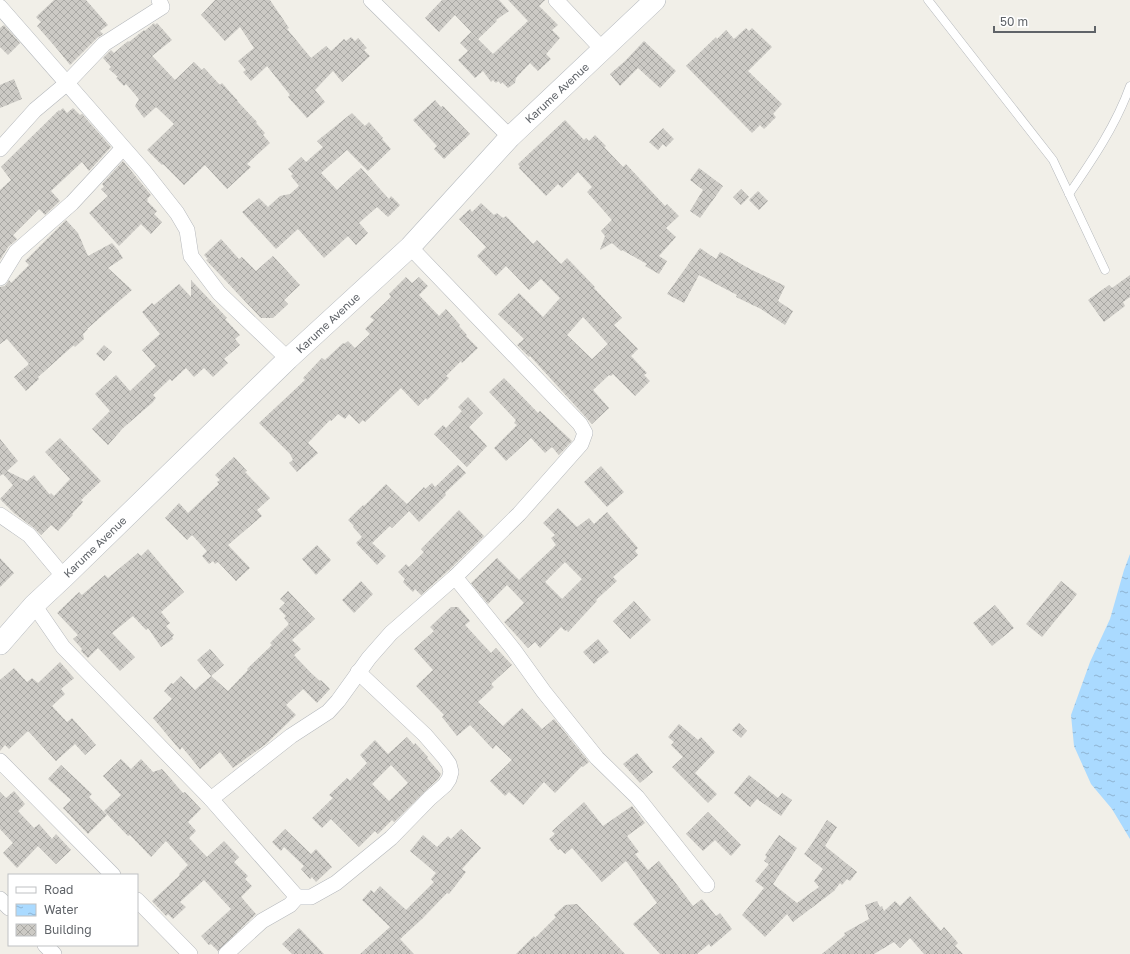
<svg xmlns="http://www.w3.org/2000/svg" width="1130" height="954" font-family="'Golos Text',sans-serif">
	<defs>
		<pattern id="water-ripples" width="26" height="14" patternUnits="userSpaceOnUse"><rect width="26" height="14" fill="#aadaff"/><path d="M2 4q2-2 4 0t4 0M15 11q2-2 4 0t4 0" fill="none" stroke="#8eb4d2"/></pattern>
		<pattern id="building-cross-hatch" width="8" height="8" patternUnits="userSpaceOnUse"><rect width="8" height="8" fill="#cccac5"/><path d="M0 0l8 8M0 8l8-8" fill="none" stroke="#a9a8a4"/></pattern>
	</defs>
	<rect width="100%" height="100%" fill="#f1efe8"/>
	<!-- water -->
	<polygon fill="url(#water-ripples)" points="1130,554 1130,839 1112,809 1091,784 1074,746 1071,715 1090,662 1110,619 1124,570"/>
	<!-- building -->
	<g fill="url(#building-cross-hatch)" fill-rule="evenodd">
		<polygon points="54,0 86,0 108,25 100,31 103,34 97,38 70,65 58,50 37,26 41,22 36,17"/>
		<polygon points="215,0 270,0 289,28 287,29 311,58 326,46 331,51 344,39 346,41 351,37 355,41 358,38 367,48 364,50 370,56 342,82 333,71 315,90 325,102 307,118 288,97 290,95 267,66 251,81 243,72 246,70 238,61 254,48 240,27 225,41 201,15"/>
		<polygon points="442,0 499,0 509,11 496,20 497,21 478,39 455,15 439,32 425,18"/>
		<polygon points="508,0 545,0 539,6 558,25 552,30 560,38 546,54 551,59 538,71 530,63 516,78 515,83 508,88 502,82 501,84 498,81 496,83 493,80 491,82 483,71 475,78 458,60 468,51 460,43 471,32 493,54 528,21"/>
		<polygon points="154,23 155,25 157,23 172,40 152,56 175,80 194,62 202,70 204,68 220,85 222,83 238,101 237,101 257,122 256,123 265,133 263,135 270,143 247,164 251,167 227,189 205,165 184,185 163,164 162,165 147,150 174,124 156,107 144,118 135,106 139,99 126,84 124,86 116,78 118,77 109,69 111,67 103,58 111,50 114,53 128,41 129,42 144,30 145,31"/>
		<polygon points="4,25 20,43 8,55 0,47 0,28"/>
		<polygon points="746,28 749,31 752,28 772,47 748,71 782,104 773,114 776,117 764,129 760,125 752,133 686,66 716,37 717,39 726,30 734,39"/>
		<polygon points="644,41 676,71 660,88 638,68 620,86 610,74 625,61"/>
		<polygon points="14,79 22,99 0,108 0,85"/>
		<polygon points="435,100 441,107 443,106 470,134 444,159 434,149 437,146 413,120"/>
		<polygon points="63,108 67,113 73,108 80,115 82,114 111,147 89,171 82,162 51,191 60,201 45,215 39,209 13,235 17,239 8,247 0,260 0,190 11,180 1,167 59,110 60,111"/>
		<polygon points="352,113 365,126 369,122 383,138 382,139 391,149 368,171 347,150 321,173 337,190 361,168 389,199 391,196 400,205 388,217 377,207 359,223 368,233 356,245 348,236 324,258 298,229 276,249 242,212 259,198 268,207 280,196 290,194 299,186 291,176 293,174 288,169 301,157 306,162 323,147 317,141"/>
		<polygon points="565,120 584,140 586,138 589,141 595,135 606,146 604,147 623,167 626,164 665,206 667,204 679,216 666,228 676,237 659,256 667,261 659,274 645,266 647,264 622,250 621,251 612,243 600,250 605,236 601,231 612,220 587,192 592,187 578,172 562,188 558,184 546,196 519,168 520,167 518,164"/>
		<polygon points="663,128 674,139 666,147 663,144 658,150 649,142"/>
		<polygon points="123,161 151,195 147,199 148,200 147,201 157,211 154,214 162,222 151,234 141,224 119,246 89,213 108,196 101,189 104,187 102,184"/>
		<polygon points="699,168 723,186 700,218 690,211 703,190 690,180"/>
		<polygon points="741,189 749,197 741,205 733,197"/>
		<polygon points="758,191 768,201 759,210 749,200"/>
		<path d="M481,203L494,215L497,213L503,218L506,216L533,244L537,240L561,264L567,258L595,287L594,288L622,318L614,325L638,349L631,356L647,373L644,375L650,381L635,396L613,374L611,376L609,375L593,390L609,408L592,424L530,356L529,357L517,345L524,339L498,314L519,293L543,317L560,298L541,279L529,290L506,266L496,276L477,256L486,247L459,219L470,209L472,212ZM583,317L608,344L592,359L567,335Z"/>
		<polygon points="66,220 78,233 88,256 112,243 119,251 119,252 123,258 108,268 132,290 87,329 88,329 83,334 84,339 75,347 74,345 38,377 39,379 26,391 14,377 29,364 7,339 0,344 0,287 5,286 9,280 11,283 29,265 25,261"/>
		<polygon points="221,239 239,259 242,257 256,271 273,256 300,285 284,300 288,304 273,318 261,318 206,260 208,259 204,255"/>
		<polygon points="700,248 716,259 720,252 750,269 785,286 778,301 793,311 785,325 761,309 736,297 737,295 699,275 684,303 667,294"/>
		<polygon points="1130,275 1130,297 1123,302 1125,306 1104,322 1088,300 1109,285 1112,288"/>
		<polygon points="406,277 412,283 419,277 428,286 419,295 439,316 446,309 460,325 459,326 467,335 466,336 478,348 462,363 461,361 446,376 449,378 427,400 426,398 418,406 401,388 365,422 363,420 359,424 349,414 345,419 338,414 331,421 330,420 308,443 318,453 297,472 289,463 293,460 290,454 259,423 305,380 303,378 322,358 325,360 343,343 344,344 348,341 355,348 370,334 365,329 374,320 370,317 391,297 389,294"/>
		<polygon points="191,280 227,318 225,319 240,335 235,339 240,345 224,359 228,363 213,377 204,368 194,377 186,368 172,381 170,379 153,395 156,398 152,403 123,428 108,445 92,429 110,411 95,394 116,375 130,391 156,366 142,350 160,334 142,312 152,303 154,305 179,284 191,297"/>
		<polygon points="104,345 112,352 104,361 96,354"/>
		<polygon points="504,378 538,413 540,411 572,441 559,455 552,447 545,453 531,438 506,461 494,448 517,425 514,423 516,420 489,392"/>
		<polygon points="468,397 483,413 469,427 487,446 467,467 434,434 443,425 446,428 462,411 458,407"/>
		<polygon points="60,438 101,481 81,500 83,502 72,514 73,515 58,531 51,525 41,535 34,528 14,513 0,499 13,485 3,474 0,476 0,439 18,461 7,471 27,481 34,475 50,495 51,493 54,496 70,479 45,452"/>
		<polygon points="234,457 247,471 245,472 270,498 257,510 262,516 228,545 250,568 236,581 218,562 215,564 213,561 209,564 202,556 207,551 192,535 187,540 165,518 179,503 188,513 219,484 217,482 220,480 215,475"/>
		<polygon points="458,465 466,473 445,493 446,495 419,522 409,511 392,528 390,526 372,543 386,556 377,565 356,543 362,537 353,527 354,526 348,520 363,505 364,506 386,484 407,504 424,487 425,489 432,483 435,487"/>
		<polygon points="601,466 624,492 607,507 584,482"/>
		<path d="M558,508L577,527L589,518L594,524L607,512L638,548L635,551L638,555L613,577L617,581L596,600L597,601L568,632L567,630L565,631L561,627L540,648L535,642L528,648L504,622L524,603L507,585L488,604L471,583L497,558L519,580L556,545L551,538L555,535L543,523ZM565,562L582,579L562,599L545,582Z"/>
		<polygon points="459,510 484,536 449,570 421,595 415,589 413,592 403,582 405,579 398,572 406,564 409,567 424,552 421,549"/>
		<polygon points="317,545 331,560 316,575 302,559"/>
		<polygon points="148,549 184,592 161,612 170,623 166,626 174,635 172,637 173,639 161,647 148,628 146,630 133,616 112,633 135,657 120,671 98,648 88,658 81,651 82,649 73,639 78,635 57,613 79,592 82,595 105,575 108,578 138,553 141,556"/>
		<polygon points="0,558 14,573 0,587"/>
		<polygon points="361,581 373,594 354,613 342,600"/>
		<polygon points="1061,581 1077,594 1042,637 1026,624"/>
		<polygon points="288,591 315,619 292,640 301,649 294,655 311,673 320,681 321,680 330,689 317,703 303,689 286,705 296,715 266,744 233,768 220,752 200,769 182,747 180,750 153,718 172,699 164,691 171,683 173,684 181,676 195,690 211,676 197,660 210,649 224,665 211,676 228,691 248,670 247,669 272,645 270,643 289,624 284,618 286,616 279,609 285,603 280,599"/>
		<polygon points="634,601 651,620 630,639 613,621"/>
		<polygon points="995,605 1014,628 992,646 973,623"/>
		<polygon points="451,607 458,607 470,621 465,625 491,653 496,648 512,665 491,684 494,687 478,702 503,726 522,708 542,729 554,719 589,762 583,767 582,766 555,793 544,782 523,805 509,792 505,796 490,781 512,760 496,745 493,749 470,725 457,736 442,717 444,715 416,686 433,670 414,649 434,631 430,627"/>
		<polygon points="598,639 609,652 594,664 583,652"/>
		<polygon points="60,662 74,678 61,689 65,694 52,706 67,722 72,718 96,745 85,755 75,744 56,761 28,731 9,749 5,745 0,751 0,680 14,668 27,682 32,678 38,683"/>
		<polygon points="739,723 747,731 741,738 732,730"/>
		<polygon points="679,724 698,740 701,737 715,752 695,773 717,794 708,803 672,767 683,757 671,745 674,742 668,737"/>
		<path d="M407,737L414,745L415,743L428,757L427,758L441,774L438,779L424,792L394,822L392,820L378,834L375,831L359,847L331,819L322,828L312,818L333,798L329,795L347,778L350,781L367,763L360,755L375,740L388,754ZM391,765L408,783L389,801L372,784Z"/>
		<polygon points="637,753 653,772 640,783 623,764"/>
		<polygon points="121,759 131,769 141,759 153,772 162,769 183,793 185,792 201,809 188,822 196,831 189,838 207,857 224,841 239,857 234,862 248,876 245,879 252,886 241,897 256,914 218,951 211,944 209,945 201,936 231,909 204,880 180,902 186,907 173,919 168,914 166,916 152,901 180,875 179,874 188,865 166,841 151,857 130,835 128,836 104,811 121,795 103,776"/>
		<polygon points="61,765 92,794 89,797 107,815 88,834 63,808 71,800 48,779"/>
		<polygon points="749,775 778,798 782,793 792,800 781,816 757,799 750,807 734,793"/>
		<polygon points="14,791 25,804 18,811 34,828 39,824 52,839 56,834 71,850 56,864 38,846 17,868 3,853 13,843 0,829 0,792 6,798"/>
		<polygon points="584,802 603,826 632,806 645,823 627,836 639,852 635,854 648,870 659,861 693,906 702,899 716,916 720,913 732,929 711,947 709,944 697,954 660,954 633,924 657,903 626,861 602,882 572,848 565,854 560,849 558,850 549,839 555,834 552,831"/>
		<polygon points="708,812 741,845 731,856 715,840 703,851 686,834"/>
		<polygon points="827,820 837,827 825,846 857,872 850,881 847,879 842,885 840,883 834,891 793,922 787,914 765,937 742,915 764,888 755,881 769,864 764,861 767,857 765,855 779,835 797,848 773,884 797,903 819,887 814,881 823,869 804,854 811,845"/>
		<polygon points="285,829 311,854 316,849 332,867 316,882 312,877 310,879 301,869 304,866 284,847 281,851 272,842"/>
		<polygon points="461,829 481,848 462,869 466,872 449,894 447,893 422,919 400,939 414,954 360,954 390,927 362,900 371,890 374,893 380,886 406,910 434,882 431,879 436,873 410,851 423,835 437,847 448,836 451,839"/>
		<polygon points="910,896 941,931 944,927 958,943 955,946 963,954 924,954 910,938 900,948 894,942 874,954 822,954 845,935 844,933 869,919 865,905 877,901 880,907 882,906 884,911 895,901 900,906"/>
		<polygon points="577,904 625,954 516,954 534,936 535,938 556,917 554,915 565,905"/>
		<polygon points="299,928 324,954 292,954 282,944"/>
	</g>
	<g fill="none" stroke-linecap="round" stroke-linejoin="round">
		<defs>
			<g id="lane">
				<polyline points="928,0 1053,160 1105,270"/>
				<path d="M1069,194C1093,159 1116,125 1130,86"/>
			</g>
			<g id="street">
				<polyline points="371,0 510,137"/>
				<polyline points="556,0 603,50"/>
				<polyline points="0,7 143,170 177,213 187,230 191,256 219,293 288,359"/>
				<polyline points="0,149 35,110 66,84 104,44 162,7 159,0"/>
				<polyline points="0,278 16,252 72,203 123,148"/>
				<polyline points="0,515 29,535 64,577"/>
				<polyline points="455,577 513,649 544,692 597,758 637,797 707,885"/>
				<polyline points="34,605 63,647 211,799 297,897"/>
				<polyline points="0,761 113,875"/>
				<polyline points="211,799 291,736 328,712 338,701 369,658 391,633 455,577 519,514 581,444 585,433 580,424 410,247"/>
				<polyline points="0,899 9,908"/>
				<polyline points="137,900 190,954"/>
				<polyline points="45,945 54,954"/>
				<polyline points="226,954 262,921 290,905 297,897 311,897 336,883 391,838 430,798 445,785 449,779 451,772 449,764 444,757 425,735 358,672"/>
			</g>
			<polyline id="secondary" points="0,644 34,605 64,577 288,359 410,247 510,137 655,0"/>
		</defs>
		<!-- lane casing -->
		<use href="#lane" stroke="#b5b8bc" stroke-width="9"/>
		<!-- street casing -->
		<use href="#street" stroke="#b5b8bc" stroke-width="16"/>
		<!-- secondary casing -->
		<use href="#secondary" stroke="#b6babf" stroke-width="22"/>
		<!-- lane -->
		<use href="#lane" stroke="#fff" stroke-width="8"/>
		<!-- street -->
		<use href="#street" stroke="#fff" stroke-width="15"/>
		<!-- secondary -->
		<use href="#secondary" stroke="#fff" stroke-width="21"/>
	</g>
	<g text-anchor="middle" stroke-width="3" stroke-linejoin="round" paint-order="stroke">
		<!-- street labels -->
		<g font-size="11" fill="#5f6368" stroke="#fff">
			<text transform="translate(557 93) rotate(-43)" y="4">Karume Avenue</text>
			<text transform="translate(328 323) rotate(-43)" y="4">Karume Avenue</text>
			<text transform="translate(95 547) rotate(-44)" y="4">Karume Avenue</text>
		</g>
	</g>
	<!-- legend -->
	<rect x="8" y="874" width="130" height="72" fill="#ffffff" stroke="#bfc1c3"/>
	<rect x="16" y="887" width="20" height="6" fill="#ffffff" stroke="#bfc1c3"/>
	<text x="44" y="894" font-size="12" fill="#5f6368">Road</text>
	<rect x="16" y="904" width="20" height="12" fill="url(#water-ripples)" stroke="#bfc1c3"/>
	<text x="44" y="914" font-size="12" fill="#5f6368">Water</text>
	<rect x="16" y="924" width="20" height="12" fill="url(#building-cross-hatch)" stroke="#bfc1c3"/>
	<text x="44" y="934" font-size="12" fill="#5f6368">Building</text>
	<!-- scale -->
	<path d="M994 26v6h101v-6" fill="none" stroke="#5f6368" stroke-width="2"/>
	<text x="1000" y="26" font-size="12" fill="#5f6368" stroke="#ffffff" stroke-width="3" paint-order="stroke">50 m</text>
</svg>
